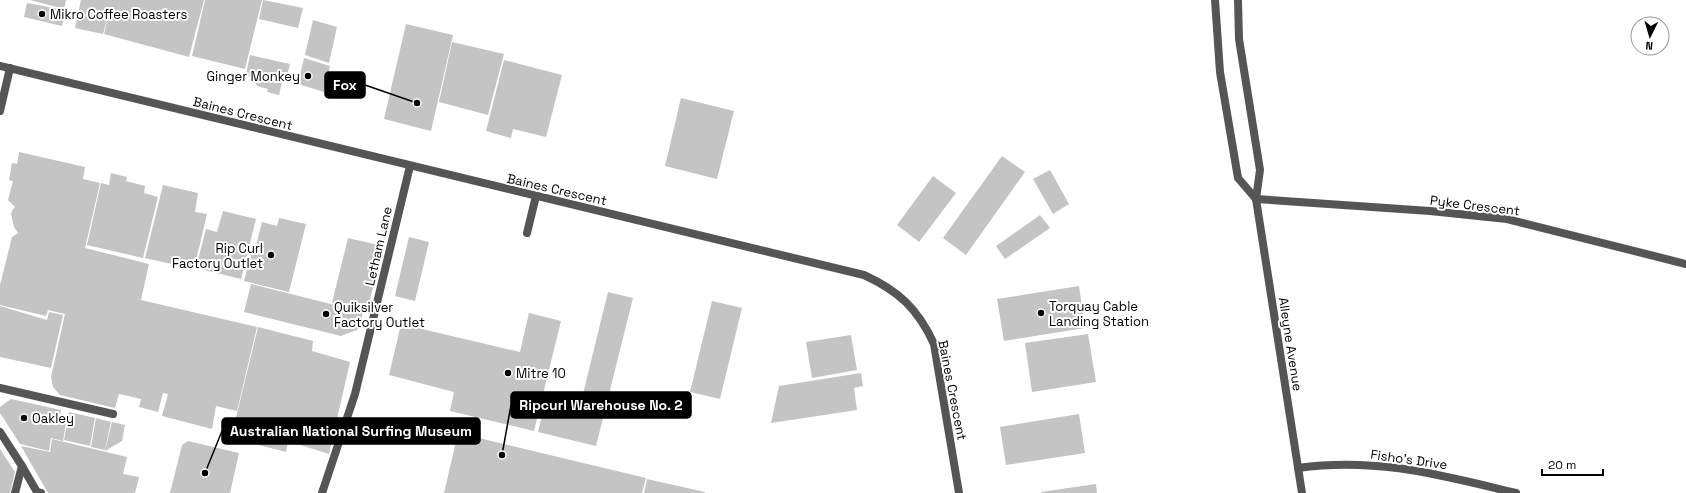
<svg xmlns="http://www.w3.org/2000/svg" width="1686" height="493" font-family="'Space Grotesk',sans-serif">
	<rect width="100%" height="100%" fill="#fff"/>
	<!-- building -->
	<g fill="#c4c4c4">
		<polygon points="30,0 66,0 64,9"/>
		<polygon points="81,0 204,0 189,57 104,34 111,5 103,34 75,28"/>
		<polygon points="205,0 262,0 245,69 192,56"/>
		<polygon points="263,0 303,8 298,28 259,19"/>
		<polygon points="27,3 65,10 62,26 24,17"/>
		<polygon points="313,20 337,27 329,63 305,55"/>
		<polygon points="406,24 453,35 431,131 384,119"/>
		<polygon points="452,42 504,54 488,115 439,102"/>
		<polygon points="250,55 290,64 285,83 282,82 279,95 267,92 268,89 257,86 255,81 246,74"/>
		<polygon points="304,58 330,66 324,92 298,84"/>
		<polygon points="504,60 562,75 546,137 513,129 511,138 486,131"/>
		<polygon points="681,98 734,111 717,179 665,166"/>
		<polygon points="19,152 85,167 83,179 100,183 85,248 149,264 141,300 257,327 237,411 216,406 212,429 162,416 168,394 163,393 158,412 139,407 141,399 119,394 115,408 60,395 53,387 51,377 65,314 48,310 46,316 0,305 0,285 12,237 18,233 14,227 11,214 13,209 15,207 8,200 13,181 9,180 12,163 17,164"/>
		<polygon points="1002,156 1025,172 966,255 943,238"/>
		<polygon points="1050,170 1069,204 1053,214 1033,179"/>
		<polygon points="111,173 127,177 126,181 145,186 144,193 158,197 143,258 87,245 101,183 109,185"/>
		<polygon points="933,176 956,193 919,242 897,225"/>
		<polygon points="163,185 198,193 195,212 207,214 194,269 145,258"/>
		<polygon points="223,211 256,219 241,279 196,268 206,229 217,232"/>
		<polygon points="1040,215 1050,228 1005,259 996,246"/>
		<polygon points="279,218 306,224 289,292 244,281 252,252 254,253 262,222 277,226"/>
		<polygon points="409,237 429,242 415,301 395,296"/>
		<polygon points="348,238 383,246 367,312 332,303"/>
		<polygon points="251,284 363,312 359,329 341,336 244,312"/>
		<polygon points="1079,286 1085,328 1004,341 997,299"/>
		<polygon points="608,292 633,298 596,446 538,432 545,402 579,410"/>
		<polygon points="712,301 742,308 720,399 690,392"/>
		<polygon points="0,306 47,320 49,312 63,315 51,368 0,357"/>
		<polygon points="529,313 561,321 534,431 450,411 454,392 389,375 401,324 520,352"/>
		<polygon points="258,327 313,341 312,351 350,362 329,454 288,441 286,452 231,438"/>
		<polygon points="1088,334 1096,382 1032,392 1025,343"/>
		<polygon points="851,335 857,370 812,378 806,342"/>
		<polygon points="861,373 863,386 854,388 857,410 771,423 779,386"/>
		<polygon points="11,399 61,410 59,421 66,423 63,441 51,438 49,451 20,444 0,413 0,407"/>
		<polygon points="69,412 95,418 90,446 64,440"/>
		<polygon points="1079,414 1085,453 1006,465 1000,427"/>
		<polygon points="96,418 111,422 105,450 91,447"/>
		<polygon points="112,422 125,425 122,441 105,451"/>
		<polygon points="458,433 646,478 642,493 444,493"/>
		<polygon points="52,439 127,457 123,474 139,477 135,493 48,493 21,446 50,452"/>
		<polygon points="188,441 239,453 230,493 170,493 182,445"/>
		<polygon points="0,449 15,472 10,493 0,493"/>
		<polygon points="647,479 705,492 705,493 644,493"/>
		<polygon points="1096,484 1097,493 1041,493 1041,492"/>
	</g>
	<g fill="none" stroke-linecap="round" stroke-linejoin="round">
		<!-- service -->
		<g stroke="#555" stroke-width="8">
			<polyline points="0,111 10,68"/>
			<polyline points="527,233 536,196"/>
			<polyline points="322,493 355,394 410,166"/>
		</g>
		<!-- pedestrian -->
		<g stroke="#555" stroke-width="8">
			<polyline points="0,388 113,414"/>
			<polyline points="0,432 22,466 15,493"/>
			<polyline points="22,466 37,492 41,493"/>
		</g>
		<!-- minor -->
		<g stroke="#555" stroke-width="8">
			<polyline points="1215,0 1220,72 1238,178 1256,199"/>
			<polyline points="1238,0 1239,39 1260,170 1256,199 1302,493"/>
			<path d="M0,66L864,275C899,291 918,309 934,344L959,493"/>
			<polyline points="1256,199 1430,211 1507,219 1686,264"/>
			<path d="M1298,468C1377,457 1440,475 1516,493"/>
		</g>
	</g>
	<!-- markers -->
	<g fill="#000" stroke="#fff" stroke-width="1.5">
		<circle cx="42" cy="14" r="4"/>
		<circle cx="308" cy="76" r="4"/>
		<circle cx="271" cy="255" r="4"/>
		<circle cx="1041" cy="313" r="4"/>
		<circle cx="326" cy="314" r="4"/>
		<circle cx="508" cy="373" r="4"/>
		<circle cx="24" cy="418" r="4"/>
	</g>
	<g text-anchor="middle" stroke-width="4" stroke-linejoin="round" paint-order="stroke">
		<!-- poi labels -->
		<g font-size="13" fill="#000" stroke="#fff" text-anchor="start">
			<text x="50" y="19">Mikro Coffee Roasters</text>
			<text x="300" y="81" text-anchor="end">Ginger Monkey</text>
			<text x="263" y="253" text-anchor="end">Rip Curl<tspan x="263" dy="15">Factory Outlet</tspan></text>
			<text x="1049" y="311">Torquay Cable<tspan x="1049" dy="15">Landing Station</tspan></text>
			<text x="334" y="312">Quiksilver<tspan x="334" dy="15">Factory Outlet</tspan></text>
			<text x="516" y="378">Mitre 10</text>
			<text x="32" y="423">Oakley</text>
		</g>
		<!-- street labels -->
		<g font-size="13" fill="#000" stroke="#fff">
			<text transform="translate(243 113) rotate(14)" y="5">Baines Crescent</text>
			<text transform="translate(557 189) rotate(13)" y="5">Baines Crescent</text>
			<text transform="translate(1475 205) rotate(7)" y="5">Pyke Crescent</text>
			<text transform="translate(378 246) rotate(-77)" y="5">Letham Lane</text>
			<text transform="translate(1291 344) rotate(81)" y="5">Alleyne Avenue</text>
			<text transform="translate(953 390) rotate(79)" y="5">Baines Crescent</text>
			<text transform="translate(1409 459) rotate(8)" y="5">Fisho's Drive</text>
		</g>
	</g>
	<!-- callouts -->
	<path fill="none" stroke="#000" stroke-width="1.5" d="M417 103L365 85M502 455L511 405M205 473L222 431"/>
	<g fill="#000" stroke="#fff" stroke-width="1.5">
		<circle cx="417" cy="103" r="4"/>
		<circle cx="502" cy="455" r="4"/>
		<circle cx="205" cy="473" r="4"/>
	</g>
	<g fill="#000" stroke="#000" stroke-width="1.5">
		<rect x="325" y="72" width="40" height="26" rx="4"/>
		<rect x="511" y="392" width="180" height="26" rx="4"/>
		<rect x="222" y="418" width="258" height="26" rx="4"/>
	</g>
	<g font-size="14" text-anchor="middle" font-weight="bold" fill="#fff">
		<text x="345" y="90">Fox</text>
		<text x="601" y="410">Ripcurl Warehouse No. 2</text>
		<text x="351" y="436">Australian National Surfing Museum</text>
	</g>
	<!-- north arrow -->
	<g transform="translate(1650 36) rotate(185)"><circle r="19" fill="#ffffff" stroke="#999999"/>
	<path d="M0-3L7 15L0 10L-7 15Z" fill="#000000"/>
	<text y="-6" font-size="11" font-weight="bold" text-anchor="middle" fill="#000000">N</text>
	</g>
	<!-- scale -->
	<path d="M1542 469v6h61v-6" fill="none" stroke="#000000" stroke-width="2"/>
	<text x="1548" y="469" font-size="12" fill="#000000" stroke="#ffffff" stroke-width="3" paint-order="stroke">20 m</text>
</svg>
